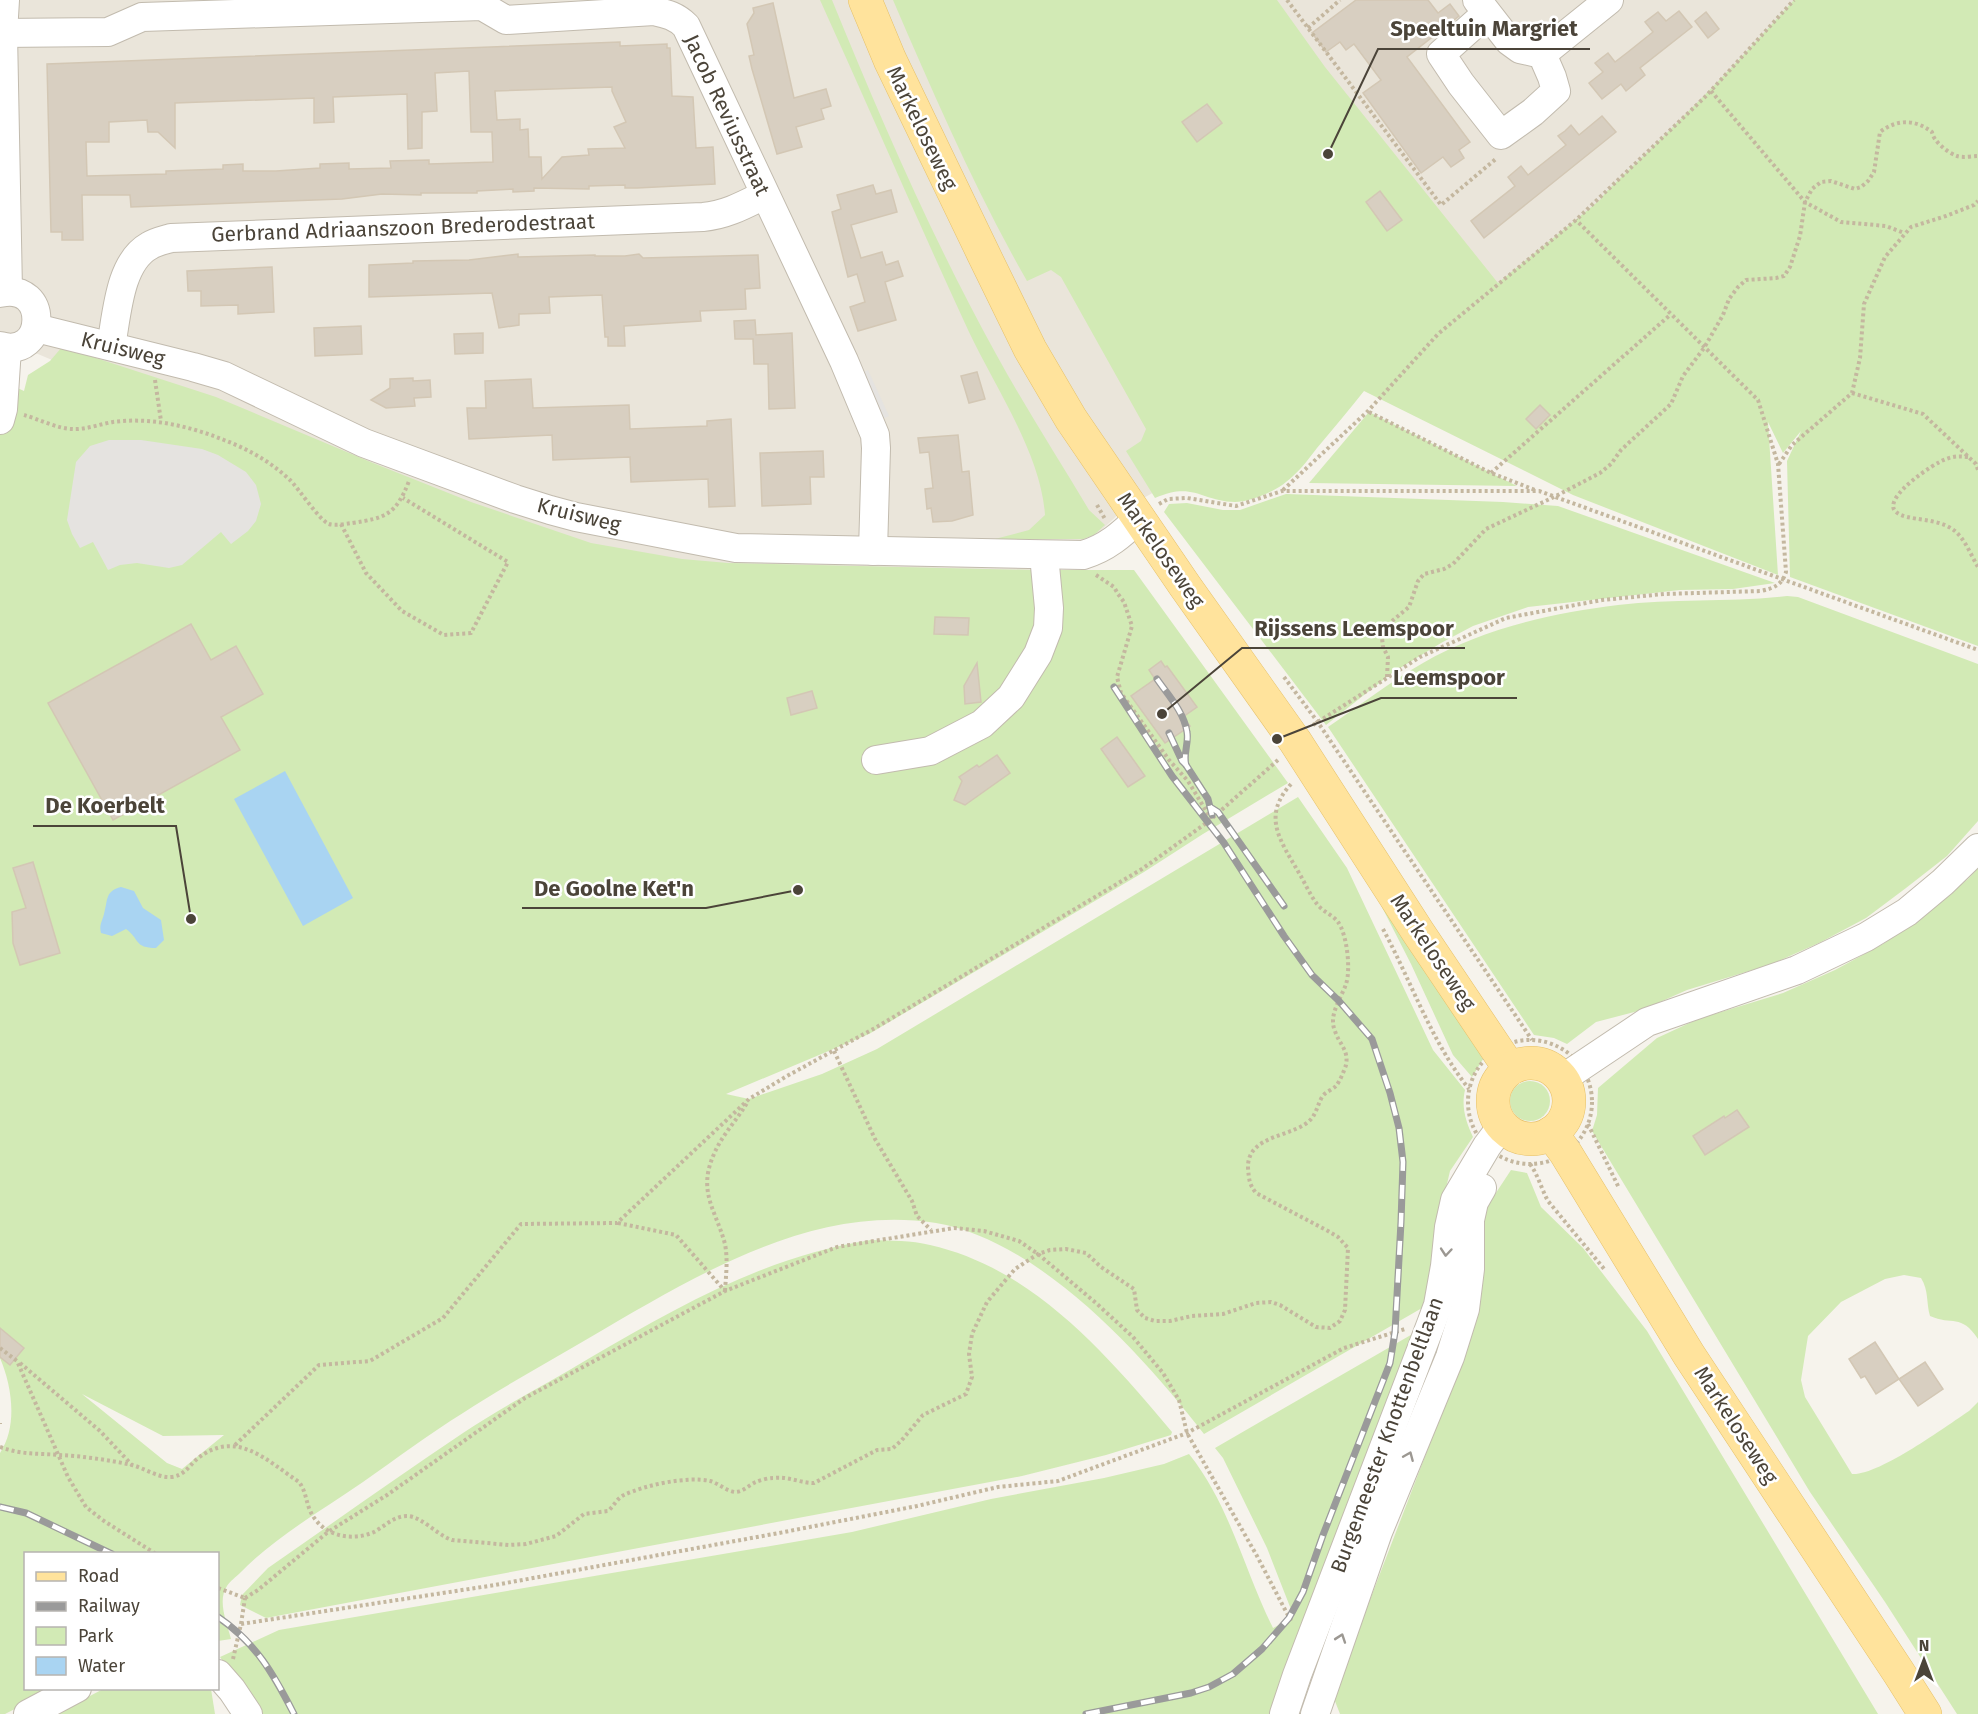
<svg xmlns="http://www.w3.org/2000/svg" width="1978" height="1714" font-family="'Fira Sans',sans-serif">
	<rect width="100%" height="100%" fill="#f6f3ec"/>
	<!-- residential -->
	<polygon fill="#eae5da" points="0,0 1808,0 1517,303 1359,381 1125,508 1059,570 947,592 564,559 90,376 0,338"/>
	<!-- green -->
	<g fill="#d2eab5" fill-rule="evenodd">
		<path d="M820,0H832C881,120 933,240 996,354C1025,407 1058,458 1089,510L1105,525L1094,535L1083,539H995L1029,530L1045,515C1041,454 995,387 969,332C918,222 870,110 820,0Z"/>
		<path d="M893,0H1277L1325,67L1498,283L1600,200L1606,192C1671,130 1734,67 1794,0H1978V646L1790,577L1787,461L1801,431L1783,453L1768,422L1778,575L1573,495L1364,391C1349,410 1333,429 1317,448C1308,460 1298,473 1286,482C1276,491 1249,502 1235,502C1201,501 1193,481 1155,498L1126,451L1141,441L1146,429L1061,277L1051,270L1027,281C976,192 934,95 893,0Z"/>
		<path d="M62,347L216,397L373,463L471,502L591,543L682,559L728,563L1034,570H1134L1288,783L1203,834L1144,872L869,1034L726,1094L749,1099L822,1074L877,1049L1298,797L1347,868L1433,1050L1465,1090C1461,1107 1466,1122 1473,1137L1450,1171L1437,1227L1430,1280L1422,1308L1204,1434C1142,1354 1040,1241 936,1223C811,1203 692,1278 589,1338C547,1363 504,1386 463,1413C429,1434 396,1459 363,1482C321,1511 275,1537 240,1573C236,1577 230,1581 227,1586C217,1601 227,1623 231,1639L218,1641V1554H26V1688L54,1689L5,1714H0V1453C18,1426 12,1386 0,1358V380L24,391L28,375L50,361ZM82,1394L163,1436L224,1435L182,1469L167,1463Z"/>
		<polygon points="1369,412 1517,486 1309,483"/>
		<polygon points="1286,494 1503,502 1558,506 1775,583 1733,589 1680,590 1528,607 1473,626 1441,643 1392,673 1326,725 1164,512 1169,504 1187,503 1223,510 1240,510"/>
		<path d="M1787,596L1798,597L1978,664V821L1947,856L1906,888L1866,918L1821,942L1772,964L1687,990L1642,1010L1596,1022L1567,1044L1554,1038L1534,1035L1328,727C1359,706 1390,682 1423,663C1481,629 1552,613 1618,605C1674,598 1731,603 1787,596Z"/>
		<polygon points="1361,866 1485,1056 1472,1077 1453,1055 1411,964"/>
		<path d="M1978,868V1339C1961,1313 1952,1326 1930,1316C1926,1302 1929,1291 1921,1278L1904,1275L1885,1279L1841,1302L1808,1336L1801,1380L1805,1397L1852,1474C1878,1476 1945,1427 1969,1411L1978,1402V1714H1957L1885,1602L1810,1492L1592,1131L1597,1115L1598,1088L1657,1038L1698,1019L1783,993L1835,970L1883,944L1968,879Z"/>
		<circle cx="1530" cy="1101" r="20"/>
		<polygon points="1511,1170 1527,1173 1541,1207 1583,1248 1647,1331 1878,1714 1340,1714 1333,1696 1462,1360 1484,1211"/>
		<path d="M871,1240C891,1241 911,1240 930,1245C1033,1268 1107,1355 1172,1432L1171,1435L1106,1455L1022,1476L266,1618L240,1605L242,1595L268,1568C333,1523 397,1477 463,1433C503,1406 547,1384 588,1359C679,1306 766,1256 871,1240Z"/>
		<path d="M1416,1332L1274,1714H260L220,1657L279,1630L852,1532L991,1499L1104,1478L1164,1464L1189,1454C1230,1505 1244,1570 1273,1628L1294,1617L1267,1548L1223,1458L1215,1448Z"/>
		<polygon points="105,1688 211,1689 215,1714 56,1714"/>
	</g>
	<!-- parking -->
	<g fill="#e5e3e0">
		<polygon points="868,370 889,416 876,422 855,376"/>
		<polygon points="109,440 141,440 202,449 218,455 246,472 256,485 261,504 256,521 248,531 231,544 221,532 182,565 169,568 137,563 120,565 108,570 93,542 80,548 72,534 67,520 76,462 90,446"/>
	</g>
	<!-- water -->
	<g fill="#a9d4f2">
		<polygon points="285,771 353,898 303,926 234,799"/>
		<path d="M121,887L134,891L143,908L161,920L164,940L156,948C134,948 140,939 126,929L112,936L101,933C99,924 102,922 104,914C108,900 105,891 121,887Z"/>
	</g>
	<!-- building -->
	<g fill="#d8cfc1" stroke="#d3c7b4" stroke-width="1.5" fill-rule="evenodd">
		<polygon points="1356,0 1428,0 1438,13 1450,4 1459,16 1407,57 1470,142 1459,150 1464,158 1451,167 1443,157 1421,173 1363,93 1381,80 1354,44 1346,50 1340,42 1326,52 1312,33"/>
		<polygon points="773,3 794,98 826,89 831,106 821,109 824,119 796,127 802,147 777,154 752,69 749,56 754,55 747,24 754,13 753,8"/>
		<polygon points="1679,11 1692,27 1640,68 1645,75 1626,91 1621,84 1602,99 1589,83 1603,72 1595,63 1608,53 1615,62 1628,52 1653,32 1645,22 1658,12 1666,21"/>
		<polygon points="1706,12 1719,29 1708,38 1695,21"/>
		<path d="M620,42V46L667,44V48H670L672,96L693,97L696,148L713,147L715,184L637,188H625V185L589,186V189L534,188V191L513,192V189L477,191V193H421V195L382,194L342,199L131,207L130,195H82L83,240H62V232H51L47,64ZM469,71L471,132H492L493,162L429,164V160L390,161L391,168L349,169V163L320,164V168L276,171H243V164L223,165V169L166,171V174L87,176L86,142H109V122L147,120L148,132H158L175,148V103L314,98V123L334,122L333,97L407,94L408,149L422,148V112L437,111L435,73ZM612,87V91L626,122L614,127L625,148L588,149L589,155L562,157L542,179L541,157H529L528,129L520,130V119L497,120L495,91Z"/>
		<polygon points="1207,104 1222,123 1197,142 1182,122"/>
		<polygon points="1602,116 1616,132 1484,238 1471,221 1515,186 1508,177 1521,166 1528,175 1566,145 1558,136 1565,131 1571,125 1579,135"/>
		<polygon points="873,185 876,194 891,190 897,212 851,225 861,258 882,252 886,265 898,261 903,276 885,282 896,320 858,331 850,307 865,302 857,274 848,277 832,212 841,209 837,195"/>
		<polygon points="1380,191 1402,220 1387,231 1366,202"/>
		<polygon points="518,254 518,257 595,255 595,256 625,256 639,254 643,258 758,255 760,288 745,289 746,309 700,311 701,321 624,326 625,346 608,346 608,337 605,337 602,295 549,297 550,313 519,314 519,325 499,328 492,293 369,297 369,265 413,263 413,261 469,260"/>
		<polygon points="272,267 274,312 238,314 238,305 201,306 201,291 188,291 187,271"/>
		<polygon points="755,320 756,335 792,333 795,408 769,409 768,364 754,364 753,339 735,339 734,321"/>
		<polygon points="361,326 362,354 315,356 314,328"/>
		<polygon points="483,333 483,353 455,354 454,334"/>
		<polygon points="977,372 985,399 969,403 961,376"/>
		<polygon points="413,378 413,381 430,380 431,397 414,398 415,406 386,408 371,400 390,388 390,379"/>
		<polygon points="531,379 533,408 629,405 630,429 707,426 707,421 731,419 735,506 709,507 708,479 631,482 630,457 553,460 552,435 469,439 467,408 486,408 485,381"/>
		<polygon points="1540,405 1550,415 1536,429 1526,419"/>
		<polygon points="958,435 962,472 969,471 973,515 952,521 933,522 931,508 927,509 925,489 933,488 929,452 920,453 918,438"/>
		<polygon points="823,451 824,477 810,477 811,504 762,506 760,453"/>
		<polygon points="935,617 969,618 968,635 934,634"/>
		<polygon points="191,624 211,660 236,646 263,694 221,717 240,750 113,820 48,703"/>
		<polygon points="1161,661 1165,667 1167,666 1197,707 1183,717 1190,726 1165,743 1131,696 1155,679 1149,670"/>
		<polygon points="977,663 981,702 965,704 964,686"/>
		<polygon points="812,691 817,708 791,715 787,698"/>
		<polygon points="1117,737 1145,776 1128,787 1101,749"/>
		<polygon points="997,755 1010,773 965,805 954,800 962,781 959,777 977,765 979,767"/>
		<polygon points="33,862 60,953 20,965 13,943 12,912 26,908 13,868"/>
		<polygon points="1737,1110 1749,1127 1705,1155 1693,1136 1724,1116 1725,1118"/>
		<polygon points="0,1328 24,1348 10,1365 0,1357"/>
		<polygon points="1875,1342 1899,1379 1876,1394 1865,1376 1861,1378 1849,1359"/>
		<polygon points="1925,1362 1943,1389 1918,1406 1899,1379"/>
	</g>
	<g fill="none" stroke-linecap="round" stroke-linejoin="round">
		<defs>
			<g id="minor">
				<polyline points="5,0 3,33 8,291"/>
				<polyline points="1477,0 1509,41 1520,49 1542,54 1552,77 1556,91 1533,112 1501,135 1461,84 1441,54 1487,13"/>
				<path d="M0,33L108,32L142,17L482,6L506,20L654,11C667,14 676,16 686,26L844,361L875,435L876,448L873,551"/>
				<polyline points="1542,54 1609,0"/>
				<path d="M0,293C50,281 47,360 0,346"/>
				<path d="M36,328L193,367L224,376L364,443L515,499L550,510L576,517L736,548L1083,555C1107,548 1122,534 1139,518"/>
				<path d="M111,346C117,315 119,263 149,246C155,242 164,240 171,238L703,217C726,215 744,205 764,195"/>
				<polyline points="0,420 3,409 7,348"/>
				<polyline points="876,760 930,751 982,724 1011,697 1038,654 1048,628 1049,608 1044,555"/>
				<polyline points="1562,1079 1647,1022 1797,970 1866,937 1907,912 1943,882 1978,848"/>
				<polyline points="218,1674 232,1690 248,1714"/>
				<polyline points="28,1714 77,1688"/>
				<polyline points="1284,1714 1297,1675 1431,1324 1438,1305 1445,1266 1449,1227 1455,1200 1487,1146 1502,1126"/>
				<polyline points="1315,1714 1378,1532 1450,1357 1465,1309 1470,1269 1470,1220 1474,1202 1482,1188"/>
			</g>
			<g id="major">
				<polyline points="865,0 890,60 983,253 1030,349 1071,419 1185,586 1295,741 1418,932 1510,1069"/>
				<circle cx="1531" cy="1101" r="38"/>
				<polyline points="1551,1133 1565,1152 1689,1355 1899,1673 1925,1714"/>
			</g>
		</defs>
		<!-- minor casing -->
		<use href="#minor" stroke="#c2bbae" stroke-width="30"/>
		<!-- major casing -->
		<use href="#major" stroke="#e6c16a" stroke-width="34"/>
		<!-- path -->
		<g stroke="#c4b79f" stroke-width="4" stroke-dasharray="3 3" stroke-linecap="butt">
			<polyline points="1287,0 1441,205 1497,158"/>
			<polyline points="1308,28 1340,0"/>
			<polyline points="1711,91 1805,202 1841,222 1886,226 1904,233"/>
			<polyline points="155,380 161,421"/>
			<polyline points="1852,393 1923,414 1976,464 1978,470"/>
			<polyline points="1369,412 1491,473 1535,490"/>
			<path d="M24,415C38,419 59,429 72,429C85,430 100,424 113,422C151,417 189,426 224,440C248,449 271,462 290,480C299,489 320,521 329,524C335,526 345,524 352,523C385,518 396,515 409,481"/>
			<path d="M1968,457C1960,456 1954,456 1946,459C1934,463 1883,497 1895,511C1906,523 1942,515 1959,535C1967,544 1972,557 1978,567"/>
			<polyline points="1779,464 1792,445 1852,393 1860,358 1864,304 1885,257 1911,227 1946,216 1974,205 1978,201"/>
			<polyline points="1491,473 1670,315"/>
			<polyline points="1283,490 1368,411 1438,334 1576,220 1706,96 1794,0"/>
			<polyline points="1159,504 1168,499 1187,498 1236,506 1282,491 1539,491 1978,650"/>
			<polyline points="1097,505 1105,519"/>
			<polyline points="341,524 366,573 402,611 444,635 471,633 508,562 403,498"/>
			<polyline points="1096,575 1114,587 1118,594 1124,602 1132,626 1117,677 1121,693 1169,760 1188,781 1211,819"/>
			<polyline points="1284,677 1317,721 1532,1040"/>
			<path d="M1387,677L1388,657L1383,647L1382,638L1392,621L1409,607L1418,581L1424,574L1444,569L1453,564L1486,529L1554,497L1600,473L1611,464L1621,450L1671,404L1683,376L1704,348L1723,315L1729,299L1738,287L1746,280L1776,278L1784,276L1790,267L1800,236L1805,202L1812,189L1821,182L1831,181L1855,189L1861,187L1868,181L1874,172L1880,132C1897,119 1915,119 1932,132C1933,141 1948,153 1957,156C1963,158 1972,156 1978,156"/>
			<path d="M1313,725L1420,657L1506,618L1602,600L1664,594L1761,591C1774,588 1782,585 1786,572L1778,464L1758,400L1576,220"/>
			<path d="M1383,929C1412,983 1431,1041 1469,1089"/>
			<circle cx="1530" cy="1102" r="62"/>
			<polyline points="834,1051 875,1139 912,1201 917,1216 931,1230"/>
			<polyline points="1588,1124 1619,1188"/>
			<path d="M1530,1164C1538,1175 1541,1188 1548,1201L1605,1270"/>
			<polyline points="618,1223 676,1235 725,1291"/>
			<path d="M725,1291C726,1275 728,1260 725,1244C716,1210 697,1192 714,1154C722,1135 737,1120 747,1103"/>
			<polyline points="0,1348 17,1361 68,1477 86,1507 104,1521 156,1554"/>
			<polyline points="20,1363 100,1431 132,1465"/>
			<polyline points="0,1423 0,1424"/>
			<polyline points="235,1445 319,1365 370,1361 443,1318 521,1224 617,1223 749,1099 787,1076 875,1028 1142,869 1209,821 1278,760"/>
			<path d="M0,1447C23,1455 36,1453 59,1455C82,1456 109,1460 132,1465C144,1468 158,1478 171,1477C184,1476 189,1466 197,1459C236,1428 266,1460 299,1482C308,1494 305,1506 315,1519C328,1537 354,1541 374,1532C385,1526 394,1516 407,1516C421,1516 437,1535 452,1540L509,1545L526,1544L556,1536L584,1514L608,1511C614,1506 617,1498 624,1495C645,1485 687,1476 710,1481C718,1483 726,1491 735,1492C743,1492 749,1485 756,1482C761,1480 768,1478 773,1478C788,1476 800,1483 814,1483L877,1450L892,1449L901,1441L923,1415L966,1394L972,1377L969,1354L972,1334L987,1302L1015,1269L1038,1254L1050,1250L1066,1249L1086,1253L1101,1267L1134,1289L1137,1310L1145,1318L1155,1321H1170L1192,1316L1223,1314L1256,1303L1271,1302L1280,1305L1316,1327L1330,1328L1340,1321L1345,1310L1348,1248L1338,1237L1328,1231L1256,1193C1249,1184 1249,1179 1248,1168C1247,1133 1296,1138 1312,1118C1317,1111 1318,1104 1322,1097C1325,1092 1332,1090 1336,1086C1340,1081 1344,1071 1346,1065C1349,1050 1339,1044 1335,1031C1328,1015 1341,999 1346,984C1351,970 1347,934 1338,922C1333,915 1323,912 1317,904C1310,895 1305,883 1299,873C1280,840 1261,816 1292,783"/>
			<polyline points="218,1588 245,1598"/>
			<polyline points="245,1598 258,1590 328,1532 387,1495 525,1398 725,1291 837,1247 954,1228 984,1231 1019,1241 1038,1254 1096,1303 1133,1337 1163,1373 1179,1400 1187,1433 1257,1556 1292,1623"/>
			<polyline points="241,1624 245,1598"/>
			<polyline points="233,1659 241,1624 495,1585 779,1533 917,1506 998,1487 1058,1481 1187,1433 1344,1348 1405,1329"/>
		</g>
		<!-- minor -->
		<use href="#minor" stroke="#fff" stroke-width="28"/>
		<!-- major -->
		<use href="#major" stroke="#ffe39c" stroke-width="33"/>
		<defs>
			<g id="rail">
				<path d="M1157,679C1168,695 1184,712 1187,732C1189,743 1183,754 1186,765"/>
				<polyline points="1169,733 1182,761 1186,765 1208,799 1212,815"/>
				<polyline points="1210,807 1218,812 1284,906"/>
				<polyline points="0,1507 26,1513 112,1554"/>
				<path d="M218,1617C256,1643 273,1673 294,1714"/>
				<polyline points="1086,1714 1191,1693 1209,1687 1233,1674 1262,1649 1289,1618 1303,1592 1323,1535 1390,1363 1395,1332 1401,1222 1403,1162 1399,1128 1390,1093 1372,1039 1339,1001 1312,975 1284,936 1224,843 1172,776 1114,687"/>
			</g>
		</defs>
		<!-- rail casing -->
		<use href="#rail" stroke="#9a9a9a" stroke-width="7"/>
		<!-- rail -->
		<use href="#rail" stroke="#fff" stroke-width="4.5" stroke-dasharray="14" stroke-linecap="butt"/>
	</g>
	<!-- one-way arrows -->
	<defs><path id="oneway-chevron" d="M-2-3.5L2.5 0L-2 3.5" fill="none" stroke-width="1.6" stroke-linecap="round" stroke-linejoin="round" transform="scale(1.5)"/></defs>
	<g stroke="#9c9892">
		<use href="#oneway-chevron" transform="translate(1446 1252) rotate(95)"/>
		<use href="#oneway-chevron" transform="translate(1409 1456) rotate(-67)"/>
		<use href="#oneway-chevron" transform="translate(1341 1638) rotate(-71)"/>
	</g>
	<g text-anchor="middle" stroke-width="5" stroke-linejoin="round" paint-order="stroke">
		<!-- street labels -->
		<g font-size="21" fill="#4b4439" stroke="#fff">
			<text transform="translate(727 115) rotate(65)" y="7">Jacob Reviusstraat</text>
			<text transform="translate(922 128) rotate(64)" y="7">Markeloseweg</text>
			<text transform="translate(403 228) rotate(-2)" y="7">Gerbrand Adriaanszoon Brederodestraat</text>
			<text transform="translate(123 349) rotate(14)" y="7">Kruisweg</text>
			<text transform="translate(579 515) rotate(14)" y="7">Kruisweg</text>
			<text transform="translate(1161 550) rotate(55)" y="7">Markeloseweg</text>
			<text transform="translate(1433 952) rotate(56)" y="7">Markeloseweg</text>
			<text transform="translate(1736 1425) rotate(57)" y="7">Markeloseweg</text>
			<text transform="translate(1387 1435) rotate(-70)" y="7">Burgemeester Knottenbeltlaan</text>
		</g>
	</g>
	<!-- callouts -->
	<path fill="none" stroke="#4b4439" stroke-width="2" d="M1328 154L1378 49H1590M1162 714L1242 648H1465M1277 739L1381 698H1517M191 919L176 826H33M798 890L706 908H522"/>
	<g fill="#4b4439" stroke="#fff" stroke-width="2">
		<circle cx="1328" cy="154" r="6"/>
		<circle cx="1162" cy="714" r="6"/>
		<circle cx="1277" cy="739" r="6"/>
		<circle cx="191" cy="919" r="6"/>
		<circle cx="798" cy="890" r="6"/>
	</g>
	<g font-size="22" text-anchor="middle" font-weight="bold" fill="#4b4439" stroke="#fff" stroke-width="5" stroke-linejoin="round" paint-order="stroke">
		<text x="1484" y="36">Speeltuin Margriet</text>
		<text x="1354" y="636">Rijssens Leemspoor</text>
		<text x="1449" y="685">Leemspoor</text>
		<text x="105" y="813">De Koerbelt</text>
		<text x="614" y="896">De Goolne Ket'n</text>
	</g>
	<!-- legend -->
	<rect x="24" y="1552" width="195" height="138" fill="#ffffff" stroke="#b7b4b0" stroke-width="1.5"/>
	<rect x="36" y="1572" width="30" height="9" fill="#ffe39c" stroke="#b7b4b0" stroke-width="1.5"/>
	<text x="78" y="1582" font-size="18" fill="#4b4439">Road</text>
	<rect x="36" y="1602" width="30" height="9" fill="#9a9a9a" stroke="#b7b4b0" stroke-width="1.5"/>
	<text x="78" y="1612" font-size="18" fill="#4b4439">Railway</text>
	<rect x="36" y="1627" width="30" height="18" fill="#d2eab5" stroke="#b7b4b0" stroke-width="1.5"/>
	<text x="78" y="1642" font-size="18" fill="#4b4439">Park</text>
	<rect x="36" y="1657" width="30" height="18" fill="#a9d4f2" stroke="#b7b4b0" stroke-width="1.5"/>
	<text x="78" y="1672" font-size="18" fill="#4b4439">Water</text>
	<!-- north arrow -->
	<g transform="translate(1924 1660)" stroke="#ffffff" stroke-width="4.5" paint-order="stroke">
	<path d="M0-4.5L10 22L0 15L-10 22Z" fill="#4b4439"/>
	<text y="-9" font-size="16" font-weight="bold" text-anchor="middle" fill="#4b4439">N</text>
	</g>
</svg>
